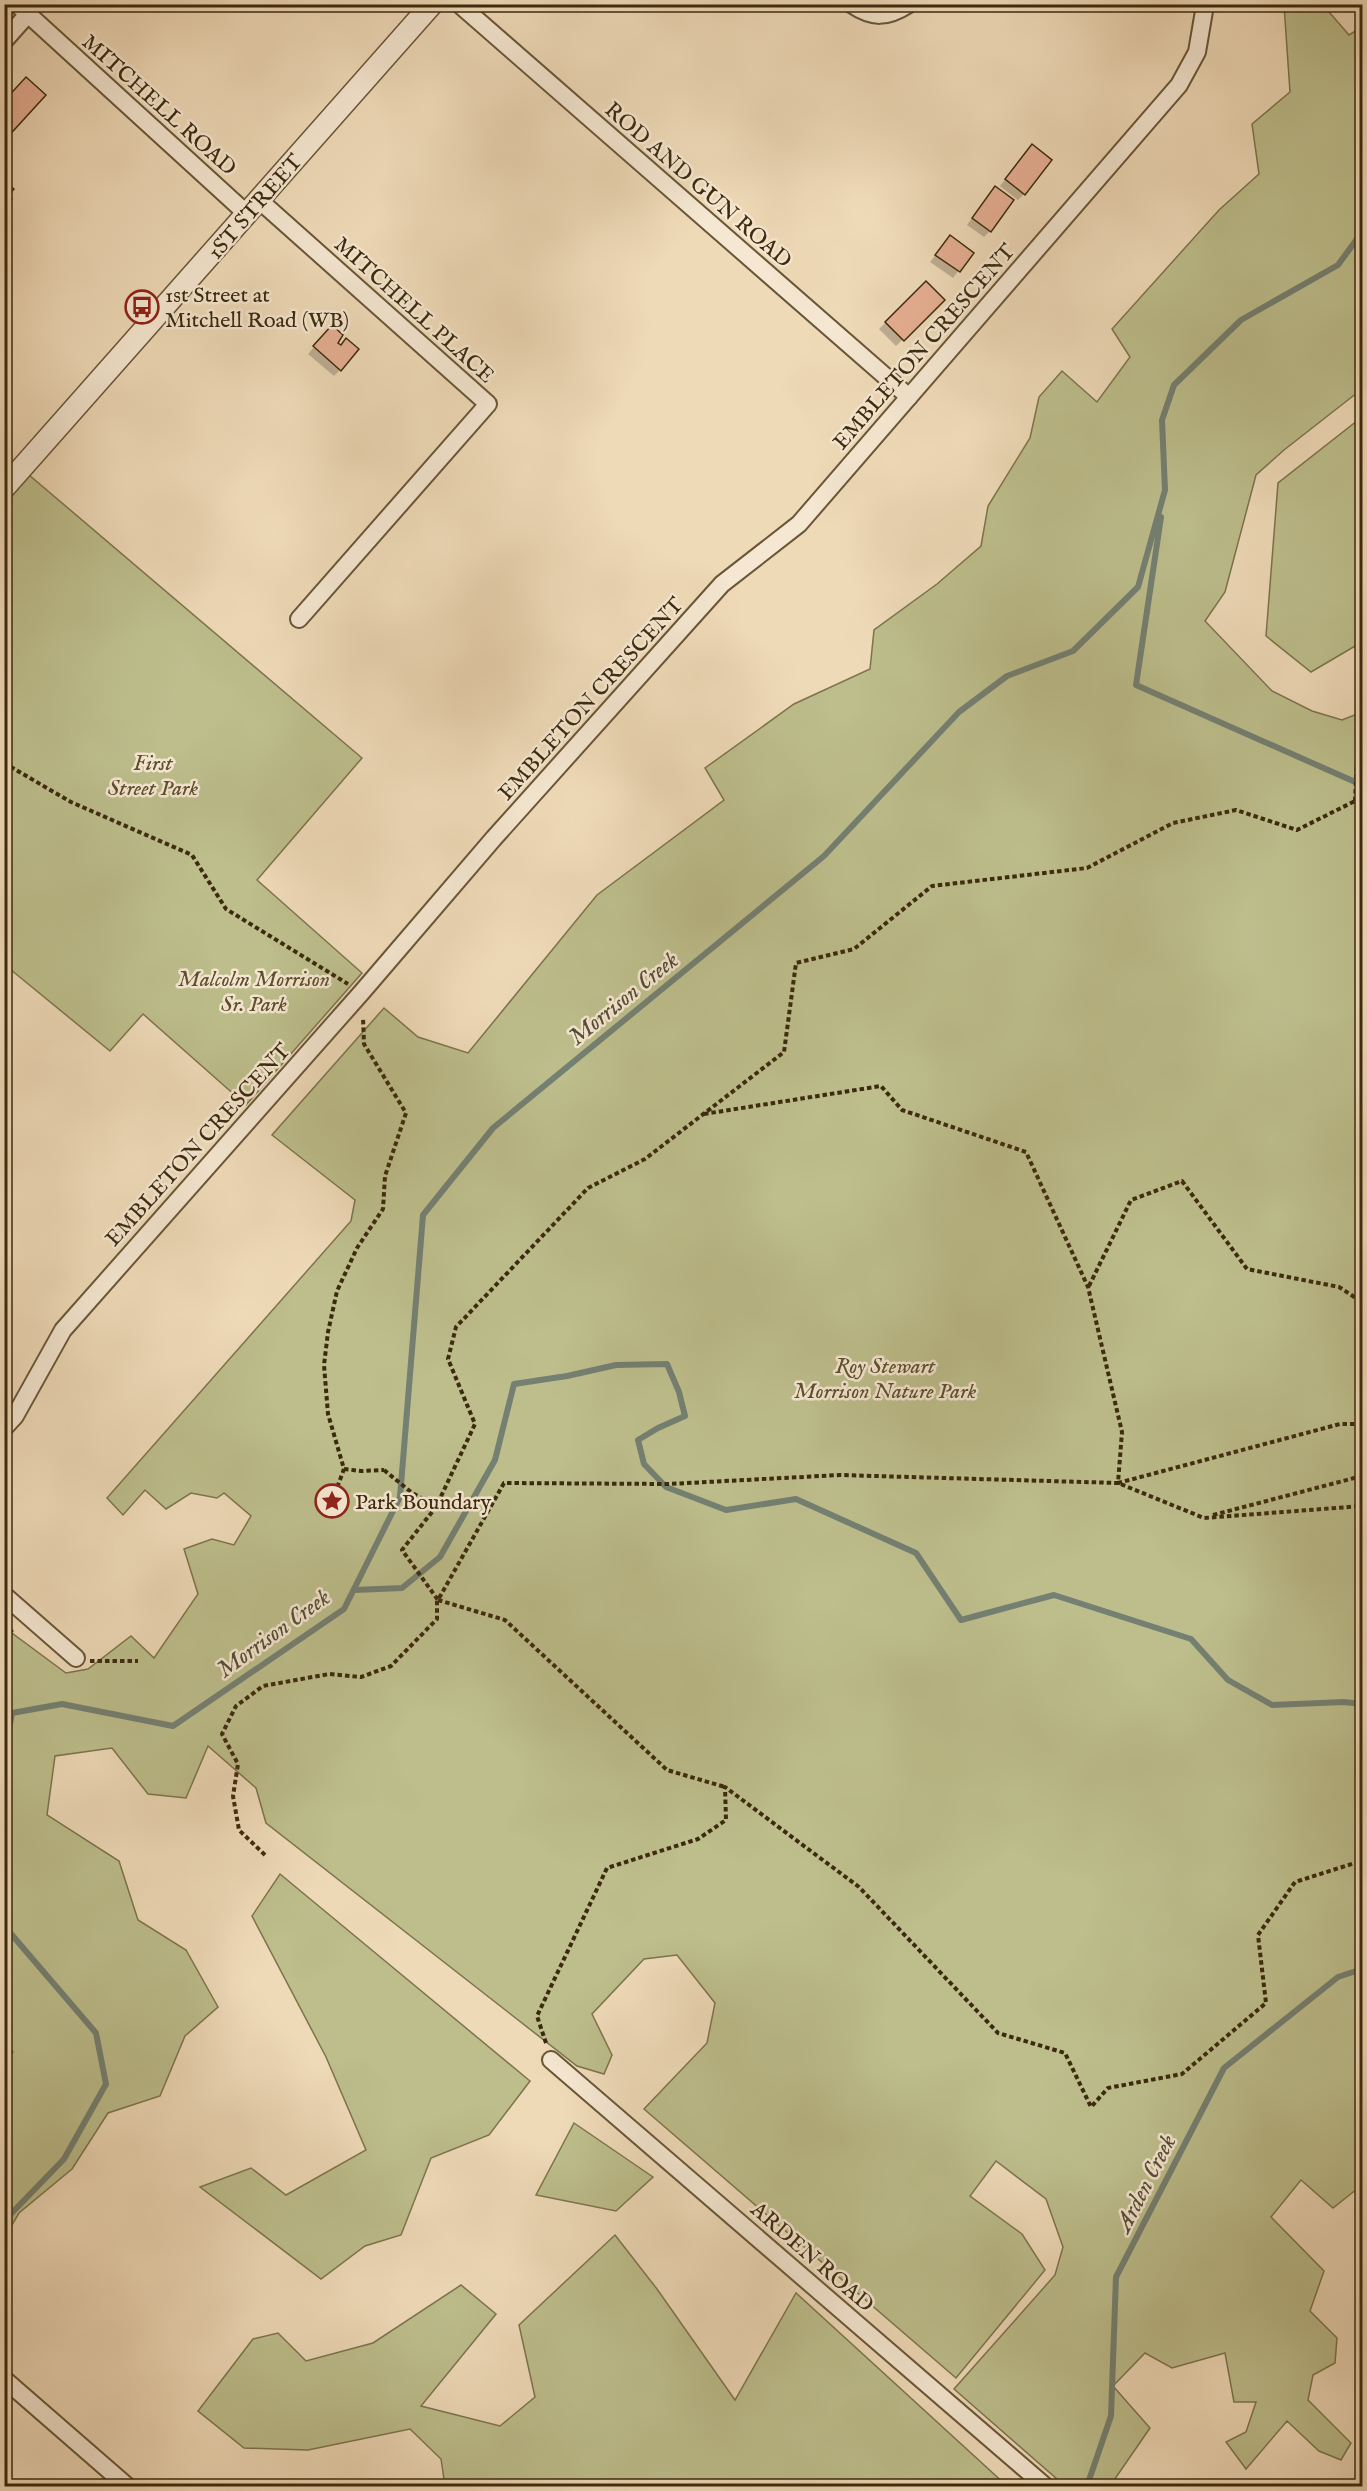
<svg xmlns="http://www.w3.org/2000/svg" width="1367" height="2491" font-family="'IM FELL English',serif">
	<rect width="100%" height="100%" fill="#efdab8"/>
	<filter id="stains"><feTurbulence type="fractalNoise" baseFrequency=".00333" numOctaves="4"/><feColorMatrix values="0 0 0 0 .2 0 0 0 0 .09 0 0 0 0 .02 0 0 0 .5 -.17"/></filter>
	<radialGradient id="worn" r=".72"><stop offset=".6" stop-color="#630" stop-opacity="0"/><stop offset="1" stop-color="#630" stop-opacity=".3"/></radialGradient>
	<!-- green -->
	<g fill="#bdbe8c" stroke="#7c744d" stroke-width="1.5">
		<polygon points="1284,5 1323,5 1349,35 1362,27 1362,389 1284,450 1256,475 1225,592 1205,621 1272,691 1312,711 1342,720 1362,712 1362,2185 1333,2208 1301,2180 1271,2217 1324,2271 1310,2311 1337,2338 1335,2363 1313,2375 1308,2400 1351,2443 1341,2460 1319,2451 1287,2421 1246,2469 1226,2442 1246,2432 1256,2402 1234,2402 1225,2353 1172,2368 1145,2353 1113,2386 1150,2428 1110,2486 1065,2486 954,2389 1055,2275 1063,2247 1046,2199 996,2161 970,2196 1022,2234 1045,2270 956,2378 644,2109 707,2043 715,2003 677,1955 644,1959 592,2014 612,2055 604,2074 577,2066 266,1823 256,1788 208,1746 186,1798 148,1794 112,1748 55,1756 47,1815 119,1861 138,1920 186,1950 218,2007 185,2036 160,2096 108,2113 72,2169 19,2213 5,2237 4,2058 13,2052 4,2040 5,1628 66,1673 88,1669 131,1636 154,1658 198,1594 184,1549 212,1539 234,1545 251,1516 224,1493 217,1498 191,1493 166,1509 145,1490 123,1515 107,1498 351,1221 355,1200 272,1135 384,1008 418,1037 468,1053 597,895 724,800 705,768 794,704 870,669 874,630 937,584 981,546 988,506 1030,438 1039,397 1062,371 1097,402 1130,357 1112,329 1219,210 1259,174 1252,124 1290,92"/>
		<polygon points="1362,417 1362,642 1311,672 1266,636 1278,483"/>
		<polygon points="22,469 362,758 257,880 362,973 246,1105 143,1014 110,1051 5,965 4,488"/>
		<polygon points="280,1874 530,2081 489,2135 431,2158 401,2235 365,2246 321,2279 200,2187 251,2168 286,2195 366,2150 326,2057 252,1916"/>
		<polygon points="574,2123 653,2177 616,2211 536,2195"/>
		<polygon points="615,2235 657,2289 735,2400 796,2293 1007,2486 445,2486 441,2459 410,2429 308,2450 244,2448 198,2411 253,2339 278,2333 306,2361 373,2343 461,2285 496,2314 421,2406 500,2426 535,2397 519,2325"/>
	</g>
	<!-- shadow -->
	<g fill="#0003">
		<polygon points="1026,153 1024,194 1018,200 1000,186"/>
		<polygon points="989,195 990,231 984,237 967,225"/>
		<polygon points="950,237 972,253 953,278 930,262"/>
		<polygon points="926,283 943,300 896,346 879,329"/>
		<polygon points="326,333 336,343 340,370 334,376 308,354"/>
	</g>
	<g fill="none" stroke-linecap="round" stroke-linejoin="round">
		<!-- stream -->
		<g stroke="#748072" stroke-width="6">
			<polyline points="1161,517 1136,685 1362,785"/>
			<polyline points="354,1590 402,1588 440,1557 495,1460 514,1384 567,1376 616,1365 667,1364 679,1392 685,1416 658,1428 638,1440 644,1464 666,1487 726,1510 796,1499 916,1553 961,1620 1054,1595 1191,1639 1228,1680 1272,1705 1344,1702 1362,1704"/>
			<polyline points="4,1757 12,1713 62,1704 173,1726 344,1609 400,1497 423,1215 493,1128 824,856 959,712 1007,676 1073,651 1138,587 1165,490 1162,420 1174,385 1241,320 1338,265 1362,232"/>
			<polyline points="4,1921 6,1928 96,2033 106,2084 64,2159 4,2221"/>
			<polyline points="1087,2486 1111,2416 1116,2277 1224,2068 1338,1977 1362,1969"/>
		</g>
	</g>
	<!-- building -->
	<g fill="#e7af94" stroke="#3c2a0e" stroke-width="1.5">
		<polygon points="26,77 46,95 4,141 4,101"/>
		<polygon points="1032,144 1052,160 1025,195 1005,179"/>
		<polygon points="4,181 14,189 8,195 4,192"/>
		<polygon points="995,186 1014,200 991,232 972,218"/>
		<polygon points="4,192 12,199 4,208"/>
		<polygon points="950,235 974,253 960,272 935,255"/>
		<polygon points="926,281 945,300 904,341 885,322"/>
		<polygon points="332,325 343,335 338,343 341,345 346,338 359,349 341,371 313,346"/>
	</g>
	<g fill="none" stroke-linecap="round" stroke-linejoin="round">
		<defs>
			<g id="minor">
				<polyline points="17,4 247,214"/>
				<polyline points="459,4 909,397"/>
				<path d="M851,4C873,19 887,18 909,4"/>
				<polyline points="4,41 28,14"/>
				<polyline points="259,200 488,404 299,619"/>
				<polyline points="4,1428 15,1416 63,1330 362,992 494,838 722,584 799,524 1179,85 1197,52 1204,11 1202,4"/>
				<polyline points="4,1595 76,1658"/>
				<polyline points="551,2060 1045,2486"/>
				<polyline points="4,2379 127,2486"/>
			</g>
			<polyline id="tertiary" points="4,488 432,4"/>
		</defs>
		<!-- minor casing -->
		<use href="#minor" stroke="#695638" stroke-width="20"/>
		<!-- tertiary casing -->
		<use href="#tertiary" stroke="#695638" stroke-width="24"/>
		<!-- path -->
		<g stroke="#3c2a0e" stroke-width="4" stroke-dasharray="4.5 3" stroke-linecap="butt">
			<polyline points="4,763 71,802 192,855 226,909 348,984"/>
			<polyline points="1355,801 1359,718 1362,720"/>
			<polyline points="1355,801 1362,807"/>
			<polyline points="704,1114 881,1086 902,1110 1026,1152 1088,1287 1122,1432 1118,1483 840,1475 669,1484 504,1483 438,1600 402,1550 436,1507 475,1424 448,1359 456,1327 588,1188 645,1159 784,1052 796,963 854,949 932,886 1087,868 1173,823 1236,810 1297,830 1355,801"/>
			<polyline points="1089,1286 1131,1200 1182,1181 1247,1269 1339,1287 1362,1302"/>
			<polyline points="1362,1424 1340,1424 1118,1483 1204,1518 1362,1506"/>
			<polyline points="344,1469 361,1471 384,1470"/>
			<polyline points="384,1470 411,1492 436,1507"/>
			<polyline points="332,1501 344,1469 328,1414 324,1365 328,1332 337,1291 357,1248 383,1209 385,1176 406,1113 364,1044 363,1017"/>
			<polyline points="1213,1515 1362,1476"/>
			<polyline points="438,1600 505,1620 667,1770 725,1787"/>
			<polyline points="4,1638 14,1628"/>
			<polyline points="90,1661 138,1661"/>
			<polyline points="265,1855 239,1830 233,1796 238,1764 222,1734 236,1706 263,1686 329,1674 361,1677 391,1666 437,1619 437,1599"/>
			<polyline points="546,2043 537,2016 607,1868 698,1839 726,1820 725,1787 859,1887 998,2033 1065,2053 1091,2107 1108,2088 1182,2074 1266,2003 1258,1935 1295,1882 1358,1862 1362,1858"/>
		</g>
		<!-- minor -->
		<use href="#minor" stroke="#f5e7d1" stroke-width="16"/>
		<!-- tertiary -->
		<use href="#tertiary" stroke="#f5e7d1" stroke-width="21"/>
	</g>
	<!-- icons -->
	<defs>
		<symbol id="bus-ring" viewBox="-11 -11 22 22"><circle r="9.5" fill="#f5e7d1" stroke="#8f2418" stroke-width="1.5"/><path d="M-5-6H5V4H4V6H2V4H-2V6H-4V4H-5ZM-3.5-4V0h7V-4ZM-3.5 1.2v1.5H-2V1.2ZM2 1.2v1.5H3.5V1.2Z" fill="#8f2418"/></symbol>
		<symbol id="sight-ring" viewBox="-11 -11 22 22"><circle r="9.5" fill="#f5e7d1" stroke="#8f2418" stroke-width="1.5"/><path d="M0-6L1.8-2.2L6-1.7L2.9 1.2L3.7 5.4L0 3.3L-3.7 5.4L-2.9 1.2L-6-1.7L-1.8-2.2Z" fill="#8f2418"/></symbol>
	</defs>
	<g fill-rule="evenodd">
		<use href="#bus-ring" x="123" y="288" width="38" height="38"/>
		<use href="#sight-ring" x="313" y="1482" width="38" height="38"/>
	</g>
	<g text-anchor="middle" stroke-width="5" stroke-linejoin="round" paint-order="stroke">
		<!-- street labels -->
		<g font-size="22" fill="#3c2a0e" stroke="#f5e7d1">
			<text transform="translate(160 104) rotate(42)" y="8">MITCHELL ROAD</text>
			<text transform="translate(699 184) rotate(41)" y="8">ROD AND GUN ROAD</text>
			<text transform="translate(254 206) rotate(-49)" y="8">1ST STREET</text>
			<text transform="translate(415 309) rotate(42)" y="8">MITCHELL PLACE</text>
			<text transform="translate(923 346) rotate(-49)" y="8">EMBLETON CRESCENT</text>
			<text transform="translate(590 698) rotate(-48)" y="8">EMBLETON CRESCENT</text>
			<text transform="translate(197 1144) rotate(-48)" y="8">EMBLETON CRESCENT</text>
			<text transform="translate(813 2256) rotate(41)" y="8">ARDEN ROAD</text>
		</g>
		<!-- poi labels -->
		<g font-size="22" fill="#3c2a0e" stroke="#f5e7d1" text-anchor="start">
			<text x="165" y="302">1st Street at<tspan x="165" dy="25">Mitchell Road (WB)</tspan></text>
			<text x="355" y="1509">Park Boundary</text>
		</g>
		<!-- park labels -->
		<g font-size="22" font-style="italic" fill="#5c4f2e" stroke="#f5e7d1">
			<text x="153" y="770">First<tspan x="153" dy="25">Street Park</tspan></text>
			<text x="254" y="986">Malcolm Morrison<tspan x="254" dy="25">Sr. Park</tspan></text>
			<text x="885" y="1373">Roy Stewart<tspan x="885" dy="25">Morrison Nature Park</tspan></text>
		</g>
		<!-- water labels -->
		<g font-size="24" font-style="italic" fill="#544e38" stroke="#f5e7d1">
			<text transform="translate(623 998) rotate(-39)" y="8">Morrison Creek</text>
			<text transform="translate(273 1633) rotate(-36)" y="8">Morrison Creek</text>
			<text transform="translate(1145 2183) rotate(-63)" y="8">Arden Creek</text>
		</g>
	</g>
	<!-- margin -->
	<rect width="1367" height="2491" fill="none" stroke="#efdab8" stroke-width="24"/>
	<rect x="6" y="6" width="1355" height="2479" fill="none" stroke="#3c2a0e" stroke-width="3"/>
	<rect x="12" y="12" width="1343" height="2467" fill="none" stroke="#3c2a0e" stroke-width="1.5"/>
	<rect width="100%" height="100%" filter="url(#stains)"/>
	<rect width="100%" height="100%" fill="url(#worn)"/>
</svg>
